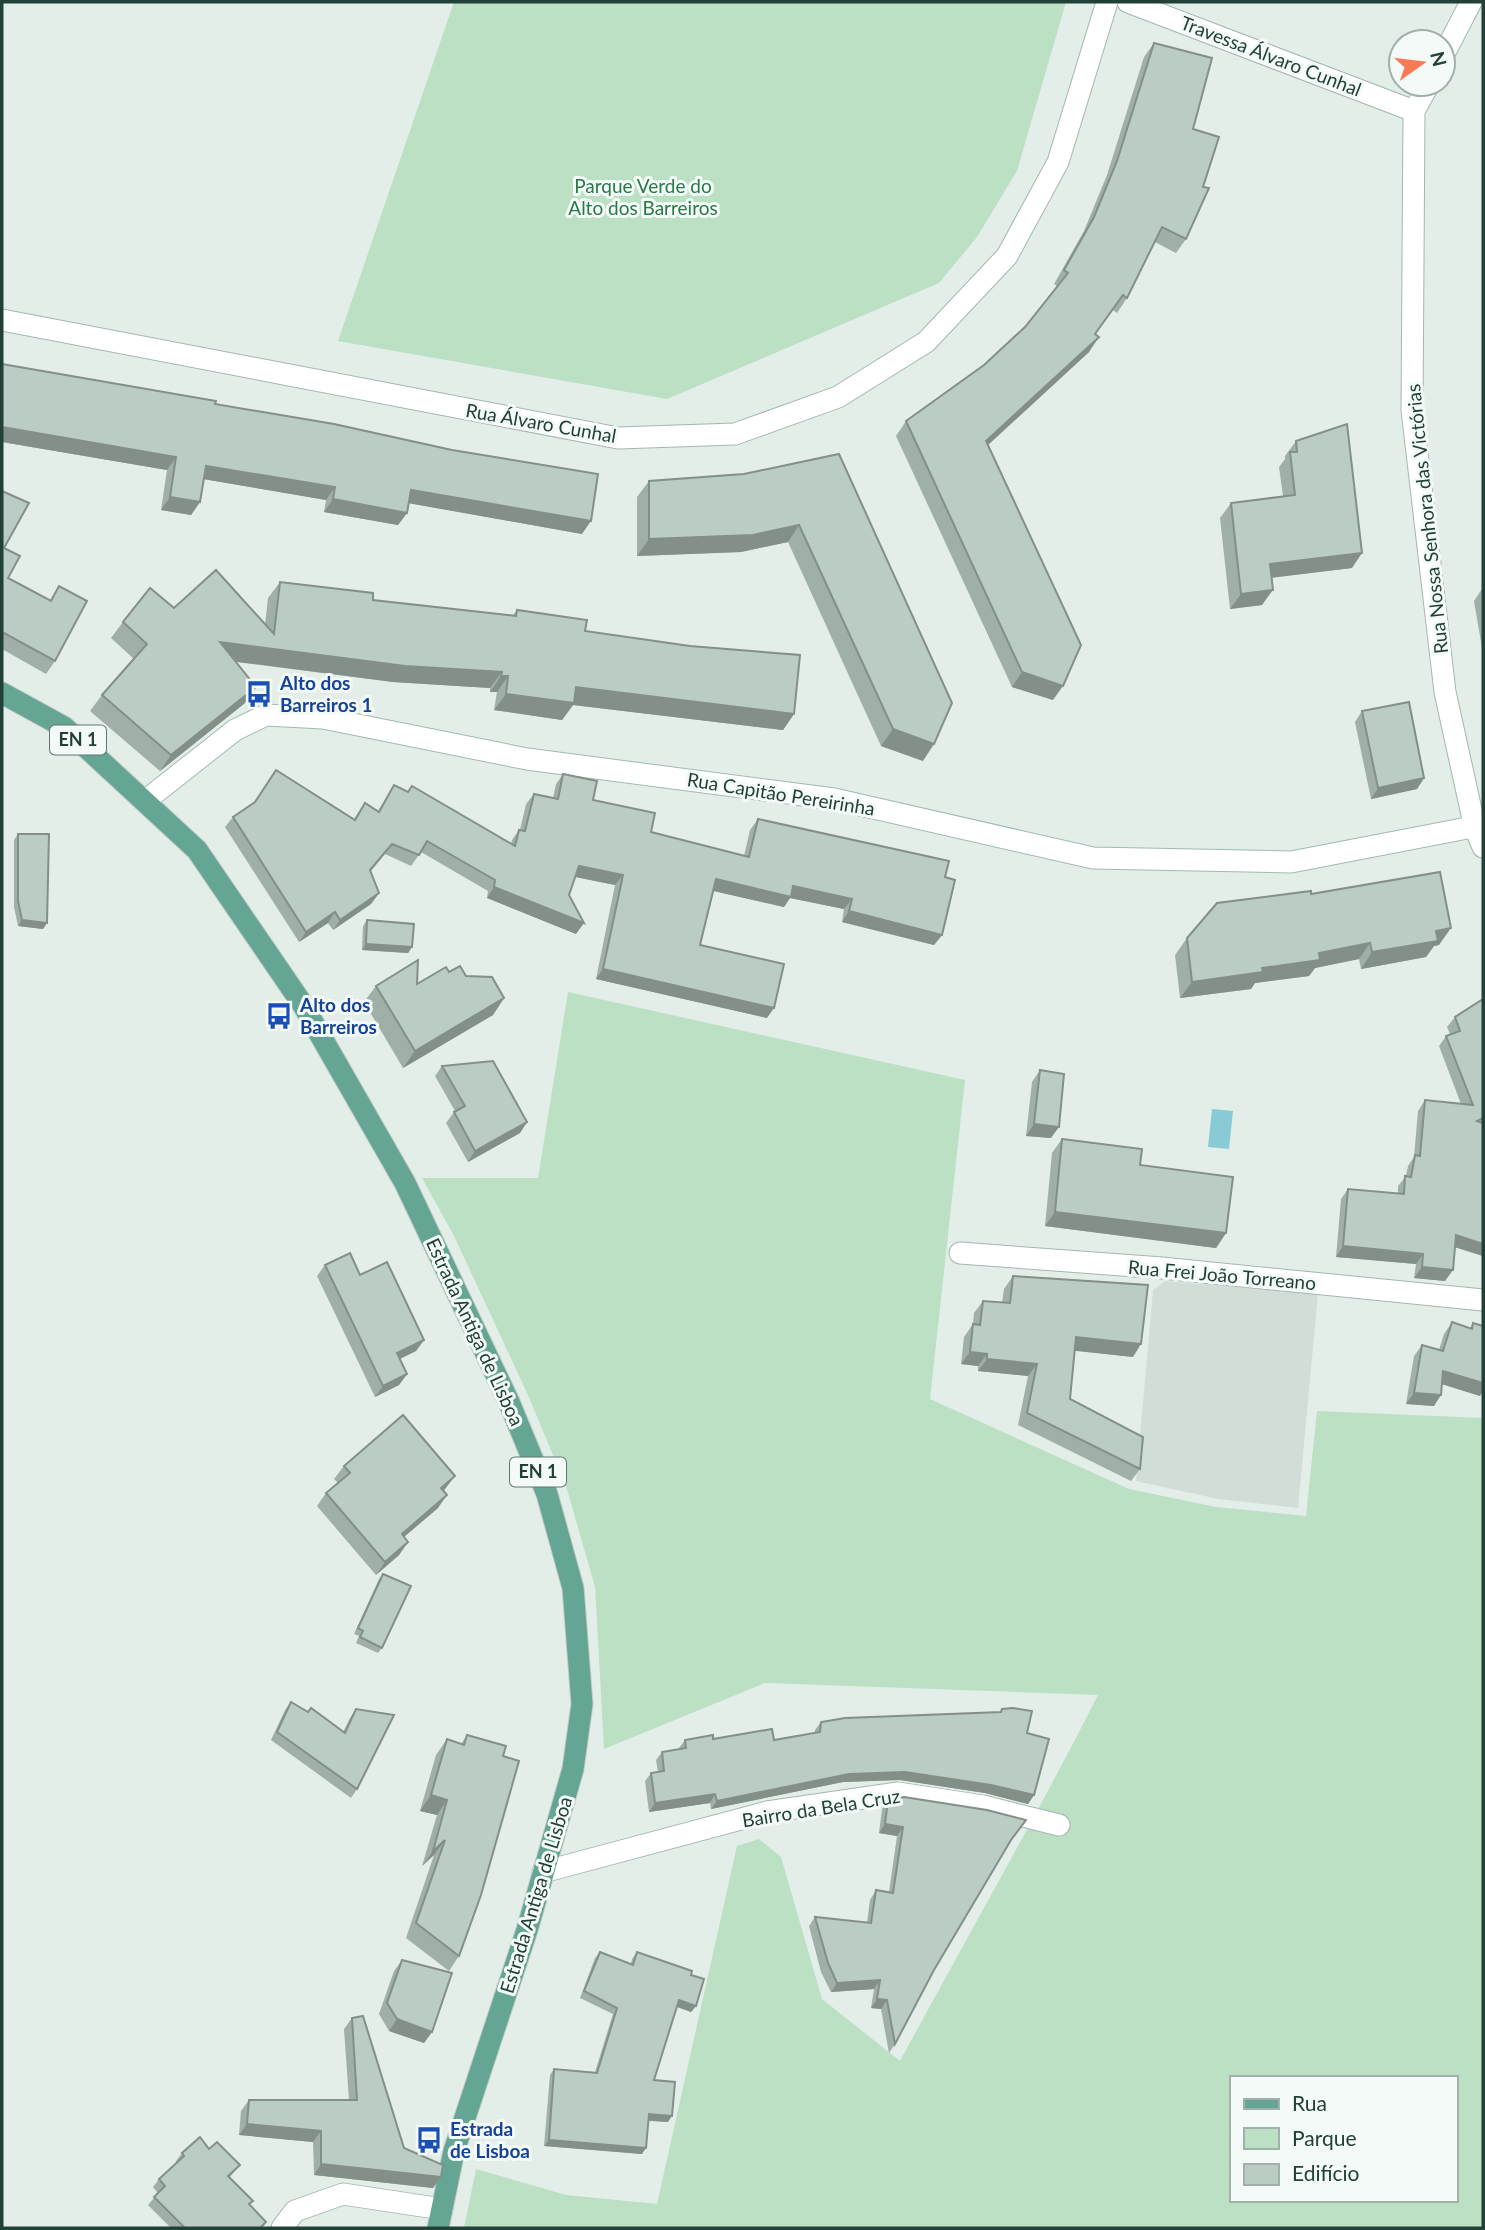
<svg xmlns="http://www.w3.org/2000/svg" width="1485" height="2230" font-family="Lato,sans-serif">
	<rect width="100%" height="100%" fill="#e3eee9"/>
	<!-- built -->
	<polygon fill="#d1ded8" points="1165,1281 1318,1294 1298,1508 1218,1499 1136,1481 1153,1290"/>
	<!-- green -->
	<g fill="#bbe0c4" fill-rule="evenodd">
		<polygon points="454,2 1066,2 1017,171 977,237 939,283 667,399 338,341"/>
		<path d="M568,992L965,1080L930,1399L1129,1489L1216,1507L1306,1516L1317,1411L1483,1418V2228H464L476,2169L566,2195L657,2204L737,1846L759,1839L781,1857L822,1999L900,2061C966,1939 1035,1819 1098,1695L765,1683L604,1749L595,1587L567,1489L528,1395L454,1236L422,1178H538ZM1231,2078H1455V2200H1231Z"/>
	</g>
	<!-- water -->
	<polygon fill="#88cbd5" points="1212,1109 1233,1111 1229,1149 1208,1147"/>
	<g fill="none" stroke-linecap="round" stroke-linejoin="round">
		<defs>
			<g id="street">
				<polyline points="1128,2 1414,111"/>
				<polyline points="1443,56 1471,2"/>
				<polyline points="1429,84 1414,111 1412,410 1445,692 1475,828 1483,847"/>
				<polyline points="2,320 618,438 735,434 838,397 926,342 1007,256 1058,162 1107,2"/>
				<polyline points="960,1253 1162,1268 1483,1300"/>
				<polyline points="543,1872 767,1812 898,1793 983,1806 1059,1825"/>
				<polyline points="282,2228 295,2211 343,2194 442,2209"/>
			</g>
			<polyline id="secondary" points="145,801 235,730 266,715 323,718 527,759 834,799 1093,858 1291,862 1483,825"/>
			<polyline id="primary" points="2,693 64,727 197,850 303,1005 405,1183 509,1402 547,1494 573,1588 582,1704 573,1769 527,1930 454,2151 438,2228"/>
		</defs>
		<!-- street casing -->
		<use href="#street" stroke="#a5b6b0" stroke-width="23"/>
		<!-- secondary casing -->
		<use href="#secondary" stroke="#a1bab1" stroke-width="23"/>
		<!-- primary casing -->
		<use href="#primary" stroke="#c1cac7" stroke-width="23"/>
		<!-- street -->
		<use href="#street" stroke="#fff" stroke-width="21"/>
		<!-- secondary -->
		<use href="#secondary" stroke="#fff" stroke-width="21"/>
		<!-- primary -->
		<use href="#primary" stroke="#65a593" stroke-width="21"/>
	</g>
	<!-- wall -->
	<g fill="#a1afa9">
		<polygon points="1154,43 1193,129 1186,239 1176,253 1155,242 1127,298 1117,313 1113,310 1095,334 1089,352 988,445 1053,700 1012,687 896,436 906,421 984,365 1025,327 1057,286 1054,284 1084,231 1107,175 1144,57"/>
		<polygon points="2,364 215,404 582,534 409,503 407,513 398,525 324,512 326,500 204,479 200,502 191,515 161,510 167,470 2,442"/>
		<polygon points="1296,441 1352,568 1271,578 1262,605 1230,609 1220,518 1231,503 1283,496 1279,467 1285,459 1285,456"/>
		<polygon points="839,454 923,761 881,746 788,542 741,552 637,556 637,497 649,481 744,474"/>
		<polygon points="2,491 4,548 8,578 50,600 59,586 55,661 46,674 2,649"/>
		<polygon points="280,582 373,600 513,615 517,610 585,631 794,714 783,730 573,705 562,720 494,710 497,692 490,692 490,688 393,682 236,662 245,703 160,771 90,711 102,695 134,659 111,638 123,622 174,608 265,625 268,598"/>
		<polygon points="1482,589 1483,589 1483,654 1474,601"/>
		<polygon points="1362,711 1424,778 1417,789 1371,799 1355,722"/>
		<polygon points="563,774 593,800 651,832 744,856 750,830 758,819 945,877 942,935 934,945 842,922 844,909 790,898 784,907 714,891 700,945 767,1018 596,979 615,885 575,877 569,895 576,934 487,898 488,891 421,852 411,866 385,854 371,871 379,893 371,904 333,930 328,923 299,942 225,827 233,817 354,819 365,803 378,811 394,785 511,844 512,840 519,830 520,830 526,804 534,794 553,798 556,784"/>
		<polygon points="18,834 47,923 43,929 18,926 14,907 14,840"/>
		<polygon points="1311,894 1439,945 1434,946 1426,957 1361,969 1359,959 1315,968 1309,976 1255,983 1251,989 1180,998 1175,955 1187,938"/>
		<polygon points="367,920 412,947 408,953 362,950 363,926"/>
		<polygon points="449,972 466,976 504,998 493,1015 403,1068 364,1002 376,986 417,984"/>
		<polygon points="1483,999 1483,1256 1455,1247 1445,1281 1414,1278 1416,1264 1336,1257 1341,1199 1348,1189 1398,1193 1398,1186 1406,1176 1408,1166 1414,1157 1418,1111 1425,1100 1461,1104 1439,1046 1446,1036 1450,1034 1447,1027 1455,1017"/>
		<polygon points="442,1066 527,1122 520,1133 468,1162 446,1123 455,1111 435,1076"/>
		<polygon points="1040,1070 1051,1138 1026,1136 1032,1082"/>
		<polygon points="1062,1139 1140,1165 1226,1233 1216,1248 1045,1226 1052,1153"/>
		<polygon points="325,1265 360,1275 424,1340 416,1351 400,1359 407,1374 399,1385 375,1397 317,1276"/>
		<polygon points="1013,1276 1133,1357 1074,1350 1070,1399 1140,1469 1131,1481 1018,1425 1028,1376 978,1371 978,1366 961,1364 964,1337 973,1324 974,1313 983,1301 1002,1303 1004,1289"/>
		<polygon points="1452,1322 1470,1328 1473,1323 1480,1396 1442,1384 1434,1406 1406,1404 1414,1356 1422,1345 1439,1350 1444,1334"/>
		<polygon points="344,1466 445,1489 444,1491 438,1508 404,1537 408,1542 399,1555 376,1575 317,1506 326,1493 338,1483 334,1479"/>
		<polygon points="383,1574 382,1648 378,1653 356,1643 359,1636 354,1634 379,1579"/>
		<polygon points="291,1702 343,1732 350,1718 356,1709 357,1789 351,1798 271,1740 285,1710"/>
		<polygon points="1002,1709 1027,1733 1034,1795 1028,1804 985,1793 900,1780 843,1782 711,1809 710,1803 649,1812 645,1781 651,1773 658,1772 656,1760 662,1752 680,1750 679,1748 685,1740 774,1740 815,1733 815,1730 821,1722 1000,1712"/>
		<polygon points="467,1735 503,1756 459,1956 449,1971 406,1938 434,1855 422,1866 437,1815 420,1811 436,1755 447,1739 461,1744"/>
		<polygon points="888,1800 1008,1843 934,1970 895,2044 889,2053 881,2009 871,2008 874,1989 831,1992 821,1972 809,1926 815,1917 867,1923 870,1900 876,1890 889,1892 897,1836 879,1833 882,1809"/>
		<polygon points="600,1952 631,1964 632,1959 637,1952 691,1975 696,2006 691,2012 677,2007 654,2080 668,2122 648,2121 642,2154 544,2146 550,2075 554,2069 595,2072 613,2014 580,1998 595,1958"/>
		<polygon points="402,1960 432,2032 424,2043 389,2031 379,2014 394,1971"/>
		<polygon points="352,2018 404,2148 441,2177 433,2188 314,2175 313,2142 239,2135 241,2111 249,2100 349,2100 344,2029"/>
		<polygon points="209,2149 240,2165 230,2177 250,2205 266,2222 262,2228 171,2228 148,2205 158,2193 153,2187 159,2179 177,2163 176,2161 182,2153"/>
	</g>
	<!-- shaded-wall -->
	<g fill="#838f89">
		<polygon points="1099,337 1089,352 976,456 986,441"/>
		<polygon points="2,427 176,457 167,470 2,442"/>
		<polygon points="206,466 335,487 326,500 197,478"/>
		<polygon points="411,490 591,521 582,534 402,502"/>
		<polygon points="170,497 200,502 191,515 161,510"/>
		<polygon points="333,499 407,513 398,525 324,512"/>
		<polygon points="799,525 788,542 741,552 637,556 649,539"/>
		<polygon points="1362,553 1352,568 1259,579 1270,564"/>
		<polygon points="1273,590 1262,605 1230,609 1241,594"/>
		<polygon points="220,642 502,672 490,688 393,682 209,658"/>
		<polygon points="1022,672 1063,686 1053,700 1012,687"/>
		<polygon points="501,676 508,676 497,692 490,692"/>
		<polygon points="256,687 245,703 160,771 171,755"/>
		<polygon points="576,687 794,714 783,730 573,705 562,720 494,710 506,694"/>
		<polygon points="893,729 934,744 923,761 881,746"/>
		<polygon points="1424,778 1417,789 1371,799 1378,788"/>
		<polygon points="579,866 623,875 615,885 571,876"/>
		<polygon points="716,879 793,886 852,899 844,909 790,898 784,907 709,890"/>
		<polygon points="494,887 584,923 576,934 487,898"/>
		<polygon points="379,893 371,904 333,930 340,920"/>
		<polygon points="849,911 942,935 934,945 842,922"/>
		<polygon points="335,912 328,923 299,942 306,932"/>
		<polygon points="22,920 47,923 43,929 18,926"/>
		<polygon points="1451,928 1439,945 1434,946 1426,957 1361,969 1372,952 1436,931"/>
		<polygon points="1370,943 1359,959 1315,968 1309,976 1255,983 1251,989 1180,998 1192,982 1319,953"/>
		<polygon points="366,944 412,947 408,953 362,950"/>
		<polygon points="603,969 774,1008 767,1018 596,979"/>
		<polygon points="504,998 493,1015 403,1068 415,1051"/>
		<polygon points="527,1122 520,1133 468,1162 475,1151"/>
		<polygon points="1034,1124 1059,1127 1051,1138 1026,1136"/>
		<polygon points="1055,1212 1226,1233 1216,1248 1045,1226"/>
		<polygon points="1456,1235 1483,1244 1483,1256 1448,1245"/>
		<polygon points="1343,1246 1423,1254 1416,1264 1336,1257"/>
		<polygon points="1422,1267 1453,1270 1445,1281 1414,1278"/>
		<polygon points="1076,1337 1141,1344 1133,1357 1067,1350"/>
		<polygon points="424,1340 416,1351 389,1364 397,1353"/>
		<polygon points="970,1352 987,1354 978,1366 961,1364"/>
		<polygon points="987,1359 1037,1364 1028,1376 978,1371"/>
		<polygon points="1443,1371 1483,1383 1483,1391 1480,1396 1435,1382"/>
		<polygon points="407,1374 399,1385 375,1397 383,1386"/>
		<polygon points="1414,1393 1441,1395 1434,1406 1406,1404"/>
		<polygon points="455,1476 445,1489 432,1501 441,1488"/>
		<polygon points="447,1495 438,1508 392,1547 402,1534"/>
		<polygon points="408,1542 399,1555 376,1575 385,1562"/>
		<polygon points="905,1772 991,1785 1034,1795 1028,1804 985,1793 900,1780 843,1782 711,1809 717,1801 849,1774"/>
		<polygon points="715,1794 710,1803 649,1812 655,1803"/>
		<polygon points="431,1795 447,1800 437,1815 420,1811"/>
		<polygon points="885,1824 903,1827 897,1836 879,1833"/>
		<polygon points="445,1840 434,1855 422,1866 433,1851"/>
		<polygon points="880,1980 874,1989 831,1992 837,1983"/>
		<polygon points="877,1999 887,2000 881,2009 871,2008"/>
		<polygon points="679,2000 696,2006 691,2012 675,2006"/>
		<polygon points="397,2019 432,2032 424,2043 389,2031"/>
		<polygon points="649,2114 672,2116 668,2122 645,2120"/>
		<polygon points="247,2124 321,2131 313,2142 239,2135"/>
		<polygon points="549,2140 646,2148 642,2154 544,2146"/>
		<polygon points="321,2164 441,2177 433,2188 314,2175"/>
	</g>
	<!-- building -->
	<g fill="#bbccc4" stroke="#838f89" stroke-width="2">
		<polygon points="1154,43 1212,58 1193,129 1219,137 1203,187 1209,188 1186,239 1162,227 1127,298 1123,295 1095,334 1099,337 986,441 1081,645 1063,686 1022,672 906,421 984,365 1025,327 1068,273 1064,270 1094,217 1117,161"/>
		<polygon points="2,364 216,401 215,404 334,424 452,450 598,474 591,521 411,490 407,513 333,499 335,487 206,466 200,502 170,497 176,457 2,427"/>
		<polygon points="1347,424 1362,553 1270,564 1273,590 1241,594 1231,503 1295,495 1290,452 1297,452 1296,441"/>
		<polygon points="839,454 952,703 934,744 893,729 799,525 753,535 649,539 649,481 744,474"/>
		<polygon points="2,491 29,503 4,548 20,556 8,578 51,601 59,586 87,601 55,661 2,632"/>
		<polygon points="216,570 274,634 280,582 373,593 373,600 516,616 517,610 587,620 585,631 690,646 800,655 794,714 576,687 574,703 506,694 508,676 501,676 502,672 405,666 220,642 256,687 171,755 102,695 147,644 123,622 150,588 174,608"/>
		<polygon points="1409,702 1424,778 1378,788 1362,711"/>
		<polygon points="276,770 355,820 365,803 379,812 394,785 408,792 412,786 515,846 519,830 525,831 534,794 558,799 563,774 597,781 593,800 655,813 651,832 749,857 758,819 949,861 945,877 955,880 942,935 849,911 852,899 793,886 791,897 716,879 700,945 784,964 774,1008 603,969 623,875 579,866 569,895 584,923 494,887 495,880 427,841 419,855 392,844 370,870 379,893 340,920 335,912 306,932 233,817 255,802"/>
		<polygon points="18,834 49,834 47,923 22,920 18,901"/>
		<polygon points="1440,872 1451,928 1436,931 1438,941 1372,952 1370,943 1319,953 1320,960 1262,968 1263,972 1192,982 1187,938 1217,903 1311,891 1311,894"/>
		<polygon points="367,920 414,924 412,947 366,944"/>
		<polygon points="418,960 417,984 446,967 449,972 460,966 466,976 492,977 504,998 415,1051 376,986"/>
		<polygon points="1483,999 1483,1118 1477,1121 1483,1123 1483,1244 1456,1235 1453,1270 1422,1267 1423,1254 1343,1246 1348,1189 1404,1194 1405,1176 1411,1177 1415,1155 1420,1156 1425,1100 1473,1105 1446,1036 1460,1031 1455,1017"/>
		<polygon points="493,1061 527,1122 475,1151 454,1112 465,1106 442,1066"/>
		<polygon points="1040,1070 1064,1074 1059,1127 1034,1124"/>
		<polygon points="1062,1139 1142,1149 1140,1165 1233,1177 1226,1233 1055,1212"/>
		<polygon points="350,1253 360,1275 387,1262 424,1340 397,1353 407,1374 383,1386 325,1265"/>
		<polygon points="1013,1276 1148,1285 1141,1344 1076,1337 1070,1399 1143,1437 1140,1469 1027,1413 1037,1364 987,1359 987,1354 970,1352 973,1324 980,1325 983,1301 1010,1303"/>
		<polygon points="1452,1322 1472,1329 1473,1323 1483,1326 1483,1383 1443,1371 1441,1395 1414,1393 1422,1345 1443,1351"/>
		<polygon points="403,1415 455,1476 441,1488 447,1495 402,1534 408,1542 385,1562 326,1493 350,1473 344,1466"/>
		<polygon points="383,1574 411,1586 382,1648 360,1637 363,1631 358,1628"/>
		<polygon points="291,1702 308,1712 311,1708 345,1733 356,1709 394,1715 357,1789 277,1732"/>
		<polygon points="1013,1708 1032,1711 1027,1733 1049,1739 1034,1795 991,1785 905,1772 849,1774 717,1801 715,1794 655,1803 651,1773 664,1771 662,1752 686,1748 685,1740 713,1735 713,1739 772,1729 774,1740 820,1732 821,1722 845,1718 1001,1712 1002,1709"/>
		<polygon points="467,1735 506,1746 503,1756 519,1761 481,1895 459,1956 416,1923 445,1840 433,1851 447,1800 431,1795 447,1739 464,1745"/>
		<polygon points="904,1797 987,1810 1026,1820 1011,1840 934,1970 895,2044 887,2000 877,1999 880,1980 837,1983 828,1963 815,1917 871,1923 876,1890 893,1893 903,1827 885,1824 888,1800"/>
		<polygon points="600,1952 633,1965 637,1952 692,1971 691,1975 704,1979 696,2006 679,2000 654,2080 675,2082 672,2116 649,2114 646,2148 549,2140 554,2069 597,2073 617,2008 584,1991"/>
		<polygon points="402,1960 452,1973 432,2032 397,2019 387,2003"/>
		<polygon points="363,2016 404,2148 443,2165 441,2177 321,2164 321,2131 247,2124 249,2100 357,2100 352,2018"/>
		<polygon points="200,2137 209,2149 217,2142 240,2165 228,2176 253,2201 249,2204 266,2222 260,2228 185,2228 154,2197 165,2186 159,2179 184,2156 182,2153"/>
	</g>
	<!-- icons -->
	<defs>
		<symbol id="bus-bare" viewBox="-9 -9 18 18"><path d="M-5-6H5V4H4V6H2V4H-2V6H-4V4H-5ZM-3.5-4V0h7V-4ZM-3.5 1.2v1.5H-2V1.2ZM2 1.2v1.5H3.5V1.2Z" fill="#1a4fb4" stroke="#f4faf7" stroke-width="2.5" paint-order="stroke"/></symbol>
	</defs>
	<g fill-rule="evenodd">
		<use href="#bus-bare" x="240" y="675" width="38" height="38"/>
		<use href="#bus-bare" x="260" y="997" width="38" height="38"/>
		<use href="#bus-bare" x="410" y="2121" width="38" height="38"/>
	</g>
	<g text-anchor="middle" stroke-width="6" stroke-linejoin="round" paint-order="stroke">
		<!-- shield labels -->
		<g fill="#f4faf7" stroke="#607871" stroke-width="2">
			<rect x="50" y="725.5" width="56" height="29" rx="5"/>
			<rect x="510" y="1457.5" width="56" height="29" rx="5"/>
		</g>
		<g font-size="18" font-weight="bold" fill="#214037">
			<text x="78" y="746">EN 1</text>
			<text x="538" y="1478">EN 1</text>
		</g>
		<!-- street labels -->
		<g font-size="19" fill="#214037" stroke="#f4faf7">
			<text transform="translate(1271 56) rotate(21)" y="7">Travessa Álvaro Cunhal</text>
			<text transform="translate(541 423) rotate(10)" y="7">Rua Álvaro Cunhal</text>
			<text transform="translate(1427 519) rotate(-96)" y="7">Rua Nossa Senhora das Victórias</text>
			<text transform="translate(781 794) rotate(9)" y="7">Rua Capitão Pereirinha</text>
			<text transform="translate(1222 1275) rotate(5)" y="7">Rua Frei João Torreano</text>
			<text transform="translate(475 1332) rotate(65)" y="7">Estrada Antiga de Lisboa</text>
			<text transform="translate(821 1808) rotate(-9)" y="7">Bairro da Bela Cruz</text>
			<text transform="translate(536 1895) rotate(-73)" y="7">Estrada Antiga de Lisboa</text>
		</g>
		<!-- park labels -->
		<g font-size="19" fill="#297947" stroke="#f4faf7">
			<text x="643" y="193">Parque Verde do<tspan x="643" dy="22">Alto dos Barreiros</tspan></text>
		</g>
		<!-- transit labels -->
		<g font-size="19" font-weight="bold" fill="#164399" stroke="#f4faf7" text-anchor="start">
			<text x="280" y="690">Alto dos<tspan x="280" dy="22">Barreiros 1</tspan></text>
			<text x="300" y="1012">Alto dos<tspan x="300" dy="22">Barreiros</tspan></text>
			<text x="450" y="2136">Estrada<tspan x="450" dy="22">de Lisboa</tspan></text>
		</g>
	</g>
	<!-- border -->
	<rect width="1485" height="2230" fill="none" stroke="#214037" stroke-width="7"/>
	<!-- legend -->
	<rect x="1230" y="2076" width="228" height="126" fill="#f4faf7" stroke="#a0b0aa" stroke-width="2"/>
	<rect x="1244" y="2099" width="35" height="10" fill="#65a593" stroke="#a0b0aa" stroke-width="2"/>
	<text x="1292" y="2111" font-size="21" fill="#214037">Rua</text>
	<rect x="1244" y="2128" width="35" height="21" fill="#bbe0c4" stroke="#a0b0aa" stroke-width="2"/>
	<text x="1292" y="2146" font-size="21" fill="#214037">Parque</text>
	<rect x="1244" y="2164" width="35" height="21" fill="#bbccc4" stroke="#a0b0aa" stroke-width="2"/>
	<text x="1292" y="2181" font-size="21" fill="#214037">Edifício</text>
	<!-- north arrow -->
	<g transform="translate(1422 63) rotate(76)"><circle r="33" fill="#f4faf7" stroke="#a0b0aa" stroke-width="2"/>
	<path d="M0-5L12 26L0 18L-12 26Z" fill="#f97a56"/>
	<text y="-10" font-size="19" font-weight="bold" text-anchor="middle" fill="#214037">N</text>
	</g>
</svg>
